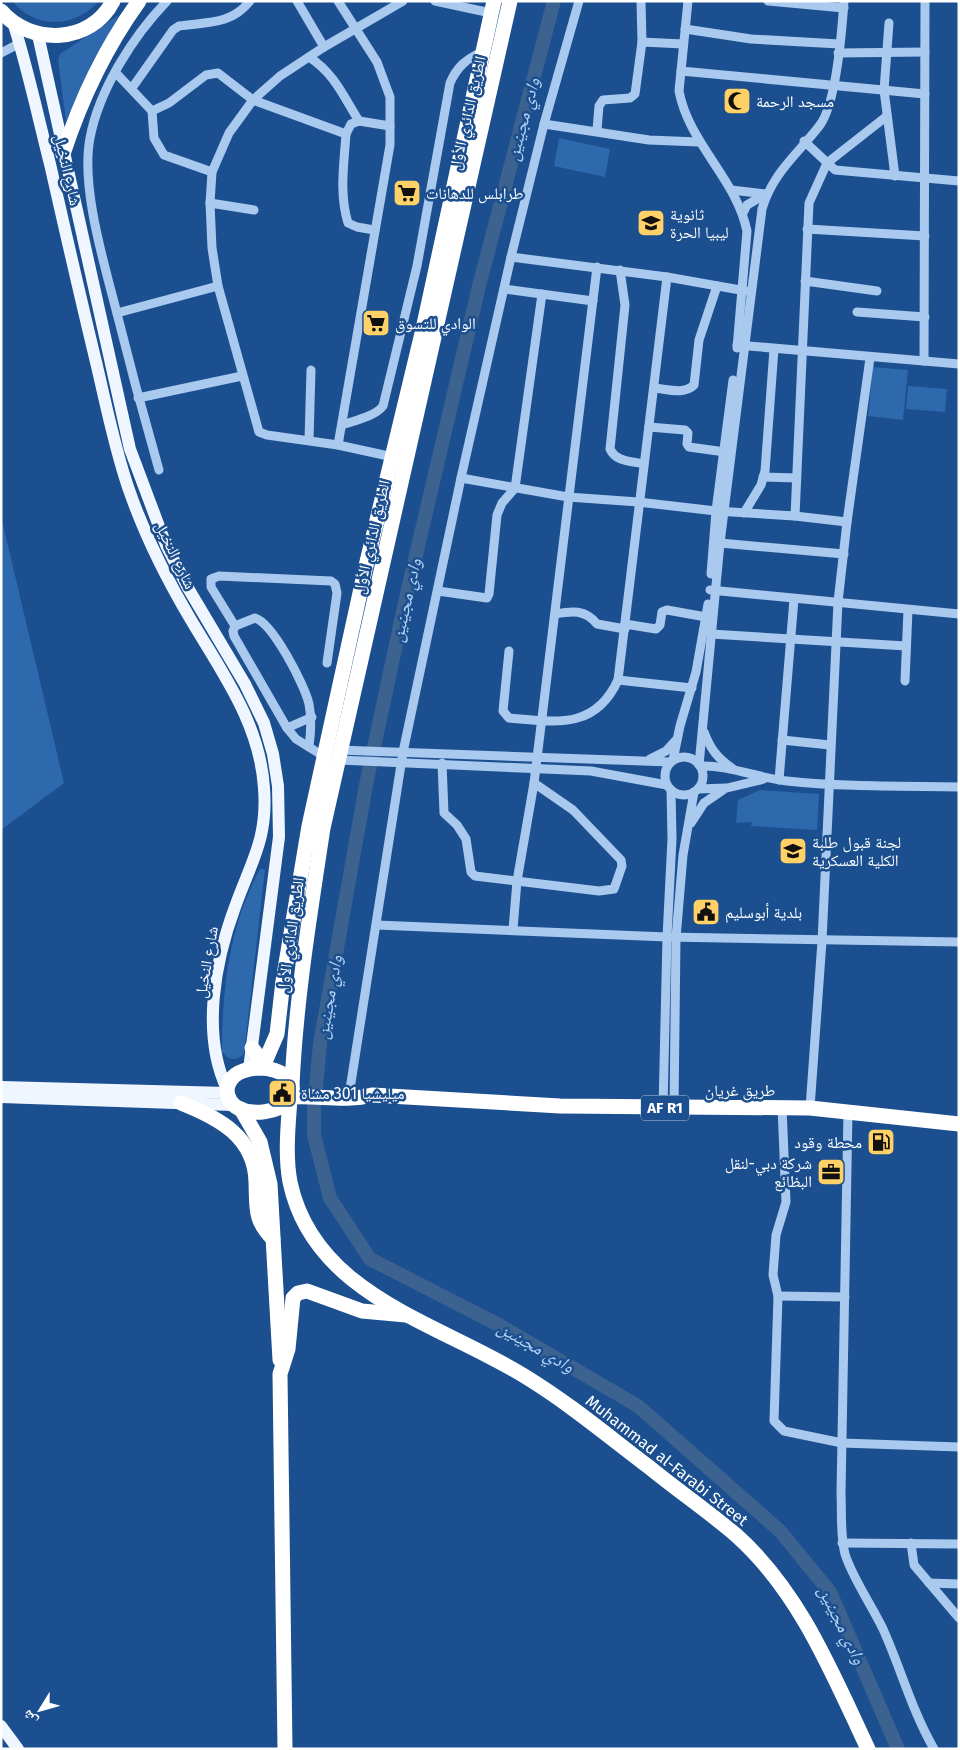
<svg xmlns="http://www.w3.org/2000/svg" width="960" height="1750" font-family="'Fira Sans','Noto Naskh Arabic',sans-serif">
	<rect width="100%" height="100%" fill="#1b4f8f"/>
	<!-- green -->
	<g fill="#2e69ad">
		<path d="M12,1H99C75,28 36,30 12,1Z"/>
		<polygon points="119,15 91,65 66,121 58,60 60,54"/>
		<polygon points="559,138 610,149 605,177 554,166"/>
		<polygon points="873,367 908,370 903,420 868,416"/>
		<polygon points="908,386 947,389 945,412 906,409"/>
		<polygon points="1,516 64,783 1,830"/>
		<polygon points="760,790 819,794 817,830 751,826 752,822 736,823 738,800"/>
		<path d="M260,869H265L244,1054C236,1061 229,1061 222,1052C222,988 229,926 260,869Z"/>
	</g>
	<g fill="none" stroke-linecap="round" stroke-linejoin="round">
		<!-- river -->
		<polyline stroke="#3c6290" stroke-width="14" points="554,1 479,286 405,602 366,785 320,1044 314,1108 314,1135 330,1198 370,1259 499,1325 638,1406 780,1531 830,1592 898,1749"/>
		<!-- minor -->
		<g stroke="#a9c9ee" stroke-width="9">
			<polyline points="297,1 324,47"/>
			<polyline points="435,1 491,13"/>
			<path d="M688,1L679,91C689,144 736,178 747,231L737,348"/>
			<polyline points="768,1 844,8"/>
			<polyline points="889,23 884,90 895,176"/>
			<polyline points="685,29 751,39 839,44"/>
			<polyline points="642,42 683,44"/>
			<polyline points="1,53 20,43"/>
			<polyline points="838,53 925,52"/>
			<path d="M309,57C335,74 343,96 359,121"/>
			<polyline points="681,71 925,94"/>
			<polyline points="116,73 152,111 154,138 164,155 212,172"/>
			<path d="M132,88L173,30L179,26C207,22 231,25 250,1"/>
			<polyline points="152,111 169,103 206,75 218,73 253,100 346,134"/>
			<polyline points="544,124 649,140 698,142"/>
			<polyline points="597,130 599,106 603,100 630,98 635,94 642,42 641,1"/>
			<polyline points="804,141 835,170 959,181"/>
			<polyline points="731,190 766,194"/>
			<polyline points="210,203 254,210"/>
			<polyline points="743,213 747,205 766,194"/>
			<polyline points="807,229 925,236"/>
			<path d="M374,230L357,227L348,223C339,194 344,164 346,134L351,124L359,121L390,126"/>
			<polyline points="511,257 667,277 746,291"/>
			<path d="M620,270L625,305L610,449C616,462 631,461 644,464"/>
			<polyline points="805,281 877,291"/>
			<polyline points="504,289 593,301"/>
			<polyline points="857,312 925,317"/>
			<polyline points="117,313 218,286"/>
			<polyline points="737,345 959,364"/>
			<polyline points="924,361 925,1"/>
			<path d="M654,388C667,389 684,395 694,385L699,340L717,286"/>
			<polyline points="138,398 242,376"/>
			<path d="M342,425C356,420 374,417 383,406L417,266L450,83C457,67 466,59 482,52"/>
			<polyline points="649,427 685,430 688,433 687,444 689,447 725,452"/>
			<polyline points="309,440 311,370"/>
			<polyline points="338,445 390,145 390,97 377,62 338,1"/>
			<polyline points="393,457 338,445 267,435 259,432 218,286 212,248 210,203 212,172 229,133 253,100 280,76 324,47 403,1"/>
			<path d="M159,470C143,414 128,358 114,302C102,256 81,185 90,138C99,90 133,36 167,1"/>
			<polyline points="763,477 796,478"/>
			<polyline points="461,478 568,497 638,502 716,511 795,516 809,203 827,163 887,116"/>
			<polyline points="744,513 761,485 765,471 774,349"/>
			<polyline points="795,516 847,522"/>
			<polyline points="720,543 844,554"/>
			<polyline points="711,574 716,511 733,380"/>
			<polyline points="710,590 959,614"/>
			<polyline points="438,591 487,598 489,594 497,515 502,503 515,488 542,294"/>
			<path d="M555,614C572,611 585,609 597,624L625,629"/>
			<polyline points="625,624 656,629 660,625 662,612 667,610 706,617"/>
			<path d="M235,626L255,618C273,623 305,686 309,704C312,719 311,732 309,747"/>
			<polyline points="711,634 906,646"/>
			<path d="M509,651L503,711L509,718C556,722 595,730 618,680L667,277"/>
			<polyline points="327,663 337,593 335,584 331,581 219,576 211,579 211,587 235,626 233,631 234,636 287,728 296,739 325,757 339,760 591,771 667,785"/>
			<polyline points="618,680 692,688"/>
			<polyline points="905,681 908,610"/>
			<polyline points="287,728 312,717"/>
			<path d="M704,732C710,748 717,758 732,768"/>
			<polyline points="782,740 830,745"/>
			<polyline points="338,750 670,762"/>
			<circle cx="684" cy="776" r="19"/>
			<polyline points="650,759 666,751 677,739"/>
			<polyline points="673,760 680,726 696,672 708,604"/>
			<polyline points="442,763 444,813 457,825 466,839 471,872 475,876 599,891 614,889 622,866 621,860 573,810 534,783"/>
			<path d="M699,765L720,543L762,209C773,172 798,154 820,125C836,103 842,30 844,1"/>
			<path d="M700,766C730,765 757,778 787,781C844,787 901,786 959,787"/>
			<polyline points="779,780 794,599"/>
			<polyline points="698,789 727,788 764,779"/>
			<polyline points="691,823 704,803 723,790"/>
			<polyline points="377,925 667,937 959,942"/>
			<polyline points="513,929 517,881 534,783 597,267"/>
			<polyline points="350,1089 403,752 461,478 511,257 544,124 579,1"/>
			<polyline points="782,1107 786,1202 776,1235 773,1275 778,1296 774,1421 784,1431 842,1443 959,1447"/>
			<polyline points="663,1108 667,937 672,839 671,790"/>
			<polyline points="674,1108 676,938 683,855 694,792"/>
			<polyline points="810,1108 822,941 838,602 847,522 870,358"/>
			<path d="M848,1112L841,1493C842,1513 840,1535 845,1554C852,1577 872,1606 883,1629C901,1669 912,1711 934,1749"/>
			<polyline points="778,1296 845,1297"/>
			<polyline points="842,1543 959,1544"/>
			<polyline points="911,1543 914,1565 959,1618"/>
			<polyline points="929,1583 959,1584"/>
		</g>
		<!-- major -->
		<g stroke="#f0f6ff" stroke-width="12">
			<path d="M13,22C28,69 38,117 50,164C65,230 80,296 96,362C106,404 114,446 128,487C144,534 166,578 191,620C223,674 260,724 264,788C268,839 251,862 235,907C215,961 201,1034 227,1089"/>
			<polyline points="38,35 130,449 166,545 188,588 245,684 264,723 273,754 278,786 279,837 249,1069"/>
			<polyline points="1,1087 227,1093"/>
			<polyline points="1,1097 233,1105"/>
			<polyline points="1,1726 18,1749"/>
		</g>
		<!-- highway -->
		<g stroke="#fff" stroke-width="15">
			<path d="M1,11C31,46 91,44 113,1"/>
			<path d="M63,154C81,99 105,48 139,1"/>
			<polyline points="252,1048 259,1057 267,1057"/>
			<polyline points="252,1068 267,1057 277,1034 283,981 309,826 365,570 423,329 494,1"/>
			<path d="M258,1068C269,1068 284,1071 290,1081C308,1113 227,1128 227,1089C230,1073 244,1069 258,1068Z"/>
			<path d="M292,1085C296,998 310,914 323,828L510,1"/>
			<path d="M291,1097C318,1095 346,1102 372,1095L560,1106L810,1108L959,1124"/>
			<path d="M290,1099C288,1127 285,1155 290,1182C314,1296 440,1323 526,1377C570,1404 608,1436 649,1467C677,1490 708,1511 736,1535C800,1592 832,1673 868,1749"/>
			<path d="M181,1103C219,1118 255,1137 256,1182C257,1208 254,1220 273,1239"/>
			<polyline points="241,1109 260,1142 270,1184 280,1360"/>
			<polyline points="285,1749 280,1374 288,1349 293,1298 298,1293 307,1291 362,1311 406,1315"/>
		</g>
	</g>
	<!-- icons -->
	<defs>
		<symbol id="mosque-square" viewBox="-11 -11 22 22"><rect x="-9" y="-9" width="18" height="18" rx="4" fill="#ffd166" stroke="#1b4f8f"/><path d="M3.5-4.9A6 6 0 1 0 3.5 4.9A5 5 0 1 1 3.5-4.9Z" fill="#111"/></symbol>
		<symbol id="supermarket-square" viewBox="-11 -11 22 22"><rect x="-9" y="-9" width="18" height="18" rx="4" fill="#ffd166" stroke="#1b4f8f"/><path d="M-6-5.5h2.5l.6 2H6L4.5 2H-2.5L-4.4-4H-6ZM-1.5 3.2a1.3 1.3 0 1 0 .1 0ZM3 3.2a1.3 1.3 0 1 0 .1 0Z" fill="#111"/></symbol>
		<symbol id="school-square" viewBox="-11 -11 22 22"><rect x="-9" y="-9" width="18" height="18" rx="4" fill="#ffd166" stroke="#1b4f8f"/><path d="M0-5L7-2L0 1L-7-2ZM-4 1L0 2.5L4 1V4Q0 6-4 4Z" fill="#111"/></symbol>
		<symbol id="university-square" viewBox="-11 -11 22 22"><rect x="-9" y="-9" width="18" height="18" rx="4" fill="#ffd166" stroke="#1b4f8f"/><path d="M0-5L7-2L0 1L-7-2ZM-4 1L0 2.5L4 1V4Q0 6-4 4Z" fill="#111"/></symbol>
		<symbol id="civic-square" viewBox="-11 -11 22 22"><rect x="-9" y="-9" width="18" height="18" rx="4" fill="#ffd166" stroke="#1b4f8f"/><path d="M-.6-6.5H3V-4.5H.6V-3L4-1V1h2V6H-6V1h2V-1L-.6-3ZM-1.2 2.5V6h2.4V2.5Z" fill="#111"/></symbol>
		<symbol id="fuel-square" viewBox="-11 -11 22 22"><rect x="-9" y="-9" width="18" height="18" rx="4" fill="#ffd166" stroke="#1b4f8f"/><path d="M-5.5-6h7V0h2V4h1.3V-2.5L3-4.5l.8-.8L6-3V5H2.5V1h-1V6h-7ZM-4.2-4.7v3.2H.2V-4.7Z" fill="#111"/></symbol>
		<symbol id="office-square" viewBox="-11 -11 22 22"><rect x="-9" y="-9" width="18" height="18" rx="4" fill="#ffd166" stroke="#1b4f8f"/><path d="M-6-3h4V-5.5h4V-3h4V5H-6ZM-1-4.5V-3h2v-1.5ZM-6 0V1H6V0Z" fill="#111"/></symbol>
	</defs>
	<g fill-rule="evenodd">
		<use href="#mosque-square" x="721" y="85" width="32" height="32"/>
		<use href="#supermarket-square" x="391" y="177" width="32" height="32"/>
		<use href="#school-square" x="635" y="207" width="32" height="32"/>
		<use href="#supermarket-square" x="360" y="307" width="32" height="32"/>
		<use href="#university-square" x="777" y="835" width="32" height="32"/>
		<use href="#civic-square" x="690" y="896" width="32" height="32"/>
		<use href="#civic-square" x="266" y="1077" width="32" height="32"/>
		<use href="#fuel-square" x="865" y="1126" width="32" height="32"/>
		<use href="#office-square" x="815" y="1156" width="32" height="32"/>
	</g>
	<g text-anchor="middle" stroke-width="5" stroke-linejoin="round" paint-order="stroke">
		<!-- shield labels -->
		<rect fill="#1b4f8f" stroke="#bbcadd" stroke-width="1" x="641" y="1095.5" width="48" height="25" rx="4"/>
		<g font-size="15" font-weight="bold" fill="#fff">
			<text x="665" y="1113">AF R1</text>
		</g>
		<!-- poi labels -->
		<g font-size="16" fill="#fff" stroke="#1b4f8f" text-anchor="start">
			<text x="756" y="107">مسجد الرحمة</text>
			<text x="426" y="199">طرابلس للدهانات</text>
			<text x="670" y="220">ثانوية<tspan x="670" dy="18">ليبيا الحرة</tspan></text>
			<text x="395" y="329">الوادي للتسوق</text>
			<text x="812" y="848">لجنة قبول طلبة<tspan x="812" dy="18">الكلية العسكرية</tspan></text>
			<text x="725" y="918">بلدية أبوسليم</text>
			<text x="301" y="1099">ميليشيا 301 مشاة</text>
			<text x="862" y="1148" text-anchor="end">محطة وقود</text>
			<text x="812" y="1169" text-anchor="end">شركة دبي-لنقل<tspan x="812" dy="18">البظائع</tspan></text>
		</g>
		<!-- street labels -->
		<g font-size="16" fill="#fff" stroke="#1b4f8f">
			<text transform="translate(467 113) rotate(-77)" y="6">الطريق الدائري الأول</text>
			<text transform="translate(68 170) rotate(77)" y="6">شارع النخيل</text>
			<text transform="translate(371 537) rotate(-77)" y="6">الطريق الدائري الأول</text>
			<text transform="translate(176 555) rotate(64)" y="6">شارع النخيل</text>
			<text transform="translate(290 935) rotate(-82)" y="6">الطريق الدائري الأول</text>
			<text transform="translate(206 962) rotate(-80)" y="6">شارع النخيل</text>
			<text x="740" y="1096">طريق غريان</text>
			<text transform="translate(667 1460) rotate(38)" y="6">Muhammad al-Farabi Street</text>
		</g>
		<!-- water labels -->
		<g font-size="18" font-style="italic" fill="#b5d3f5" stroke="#1b4f8f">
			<text transform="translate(523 119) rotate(-75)" y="6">وادي مجينين</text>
			<text transform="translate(406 600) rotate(-77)" y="6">وادي مجينين</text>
			<text transform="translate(329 997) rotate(-80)" y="6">وادي مجينين</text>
			<text transform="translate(536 1347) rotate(30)" y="6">وادي مجينين</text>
			<text transform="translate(842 1625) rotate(64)" y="6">وادي مجينين</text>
		</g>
	</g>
	<!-- border -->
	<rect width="960" height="1750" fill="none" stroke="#ffffff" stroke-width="5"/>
	<!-- north arrow -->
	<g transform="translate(40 1710) rotate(233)" stroke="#1b4f8f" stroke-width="4" paint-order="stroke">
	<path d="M0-4L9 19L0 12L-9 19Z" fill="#ffffff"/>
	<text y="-8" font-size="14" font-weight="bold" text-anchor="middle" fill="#ffffff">ش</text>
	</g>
</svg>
